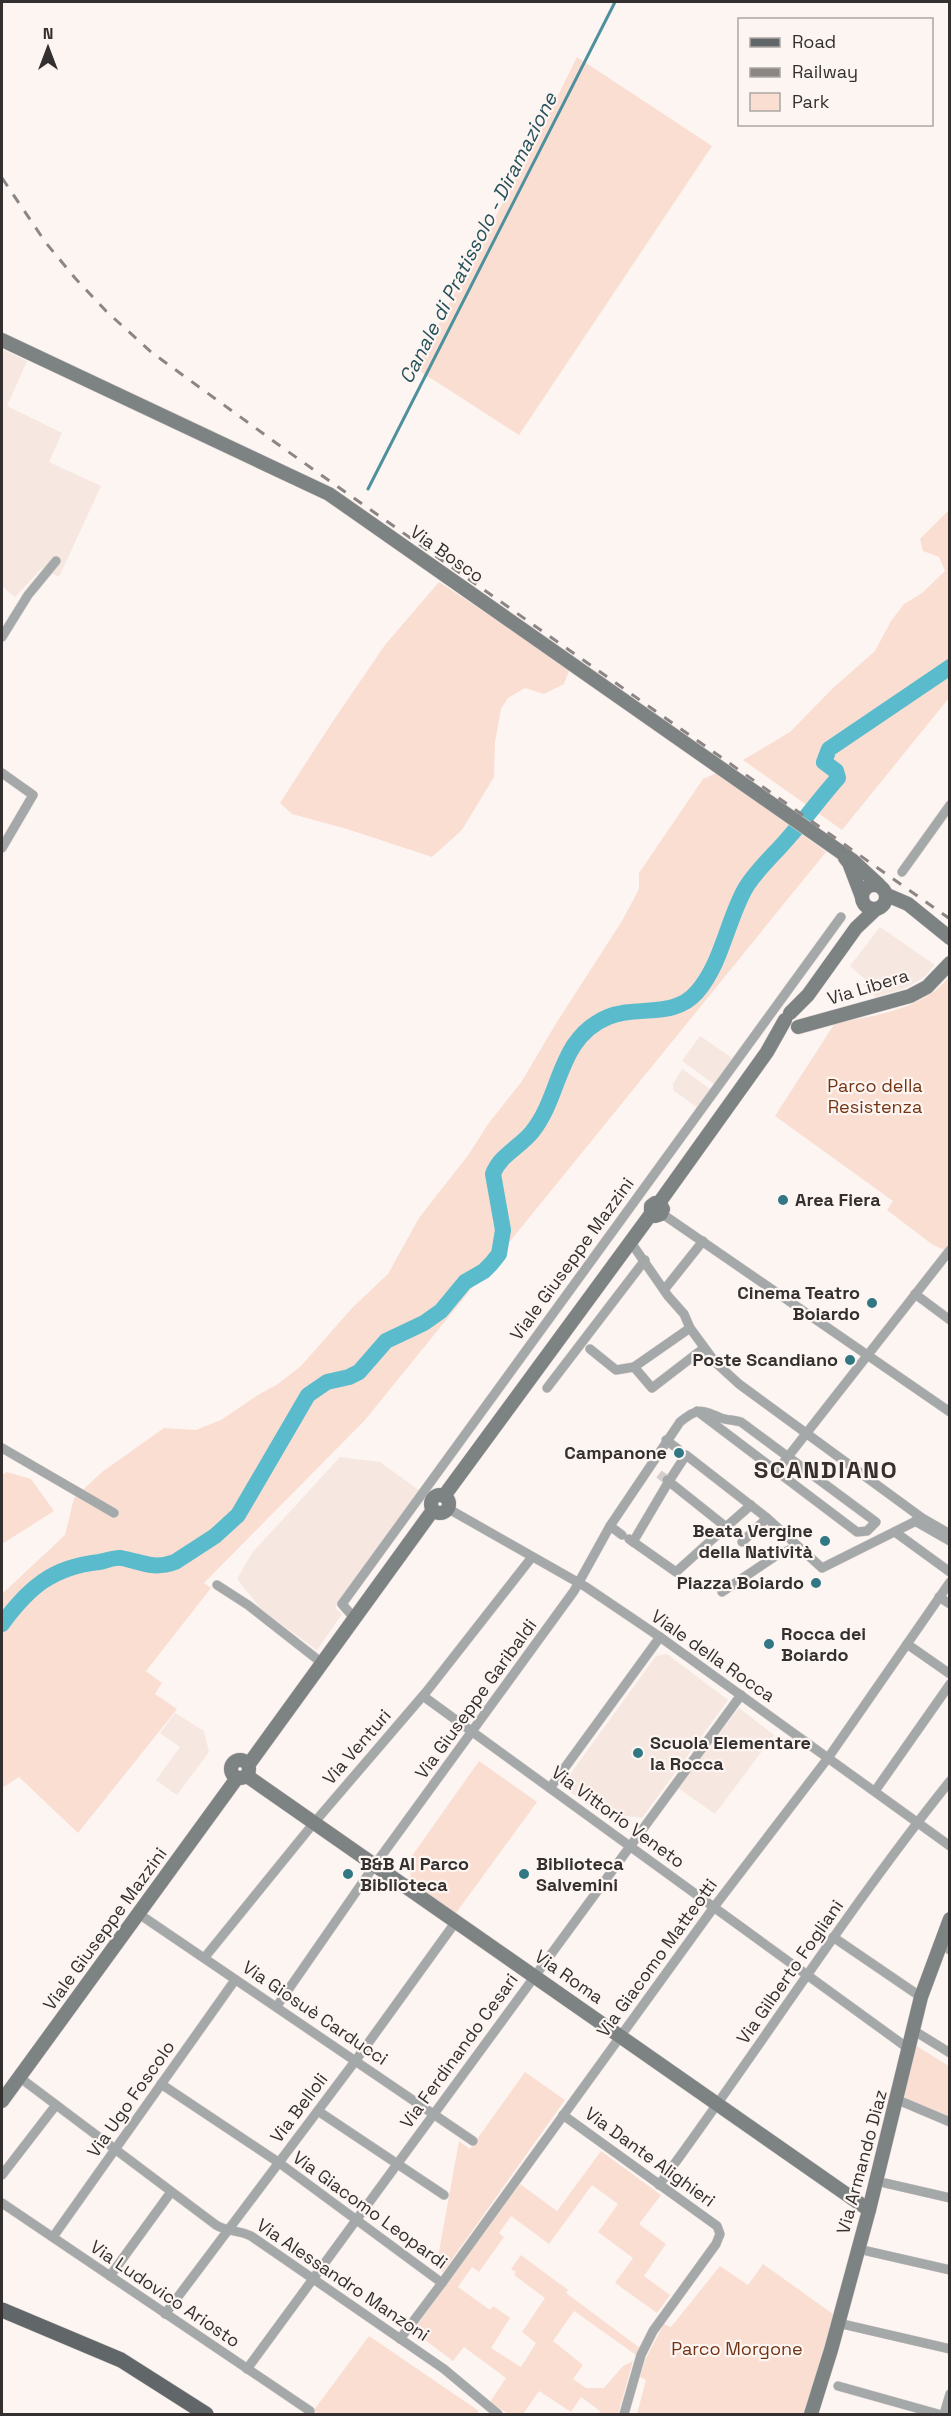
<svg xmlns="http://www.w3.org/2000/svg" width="951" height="2416" font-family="'Space Grotesk',sans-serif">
	<rect width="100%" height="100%" fill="#fdf5f2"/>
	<!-- built -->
	<g fill="#f6e7e0">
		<polygon points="2,349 27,361 7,406 62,433 49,462 101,486 59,577 42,568 15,597 2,586"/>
		<polygon points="880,927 935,965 924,977 906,988 876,997 863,985 866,980 850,966"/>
		<polygon points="700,1036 732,1058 714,1084 682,1061"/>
		<polygon points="682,1069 710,1089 698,1108 673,1090 673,1084"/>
		<polygon points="340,1457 380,1462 420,1491 335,1608 342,1614 317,1650 262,1610 237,1579 252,1553"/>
		<polygon points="667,1654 728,1700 642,1818 627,1816 612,1822 566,1789 566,1780 656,1656"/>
		<polygon points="739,1708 774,1735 715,1814 678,1788"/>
		<polygon points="175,1713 204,1731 209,1752 177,1795 156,1780 180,1747 160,1733"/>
	</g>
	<!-- green -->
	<g fill="#faded2">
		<polygon points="577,57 712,146 519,435 415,368 534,144"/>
		<polygon points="949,510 949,698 842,830 743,760 790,732 832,689 875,651 891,621 904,604 922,593 945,571 939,557 923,551 920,539"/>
		<polygon points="439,582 570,668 564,684 544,694 525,688 508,698 501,709 495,742 494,777 462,830 432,857 347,829 292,814 280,803 333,721 385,645"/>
		<polygon points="717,773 826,852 365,1420 204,1583 211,1588 146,1671 162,1683 155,1694 177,1709 78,1833 19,1777 2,1788 2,1594 65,1535 74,1498 102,1472 164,1428 196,1430 221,1420 258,1395 278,1384 301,1366 353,1307 388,1274 419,1218 469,1154 488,1124 522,1081 555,1025 622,921 639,889 639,873 703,779"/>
		<path d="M949,977L950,1244L945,1250L933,1245L887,1210L893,1201L775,1116L835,1023C875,1016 923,1009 949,977Z"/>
		<polygon points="7,1472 31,1479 54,1511 2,1544 2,1475"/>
		<polygon points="479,1761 537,1802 456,1913 410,1882 412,1856"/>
		<polygon points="915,2045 949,2066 949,2117 902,2096"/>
		<polygon points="525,2072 565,2100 443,2272 436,2268 459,2141 470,2149"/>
		<polygon points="601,2151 661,2195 639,2224 666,2244 644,2276 670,2295 657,2313 615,2283 633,2258 598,2232 618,2204 592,2185 549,2244 511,2216 499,2233 504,2237 479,2272 472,2267 458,2287 490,2310 493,2306 510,2318 491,2348 521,2367 536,2343 522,2332 545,2298 514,2275 516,2272 511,2269 521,2255 568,2290 566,2293 640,2348 636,2355 574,2311 553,2341 583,2365 573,2379 586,2388 604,2388 623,2366 633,2361 618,2414 599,2414 600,2411 581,2397 571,2412 539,2391 523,2414 508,2414 490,2402 506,2378 464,2347 453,2361 413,2331 520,2184 557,2211"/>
		<polygon points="763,2264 833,2314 806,2414 637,2414 646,2380 640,2377 646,2358 664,2324 671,2327 720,2266 748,2285"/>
		<polygon points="369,2336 479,2411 476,2414 311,2414"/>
	</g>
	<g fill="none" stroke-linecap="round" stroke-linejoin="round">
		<!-- stream -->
		<polyline stroke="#4e919e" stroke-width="3" points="368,489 615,2"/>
		<!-- river -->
		<path stroke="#5abbcd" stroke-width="16" d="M2,1624C29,1587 53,1567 99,1562C106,1561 114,1557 121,1558C143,1562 152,1570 175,1562L215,1536L238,1515L308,1395L327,1382L349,1377L359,1372L386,1341L424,1323L441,1311L465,1282L484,1271L491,1264L499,1254L503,1230L493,1174C500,1155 520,1147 532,1132C562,1095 557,1038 608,1017C637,1005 674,1019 697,992C722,963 727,921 745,889C756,870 775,854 789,837C806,818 821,797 838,778L836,771L824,762L829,749L950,667"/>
		<!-- street-tunnel -->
		<polyline stroke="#d5cecb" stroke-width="9" stroke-dasharray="9 4.5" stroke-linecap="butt" points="659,1474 667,1480"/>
		<defs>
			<g id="street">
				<polyline points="2,637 28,595 56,561"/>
				<polyline points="2,773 33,795 2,848"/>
				<polyline points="902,872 950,805"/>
				<polyline points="661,1213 950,1412"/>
				<polyline points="630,1241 668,1296 684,1314 690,1328 715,1362 739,1384 922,1518 950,1534"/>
				<polyline points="664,1290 703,1241"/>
				<polyline points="915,1294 950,1320"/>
				<polyline points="690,1328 634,1367 652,1388 704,1348"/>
				<polyline points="590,1349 616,1370 634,1367"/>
				<polyline points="547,1388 645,1260"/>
				<polyline points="666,1440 678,1449"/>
				<polyline points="2,1448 114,1513"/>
				<polyline points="776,1472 950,1250"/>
				<polyline points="447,1508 586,1587 660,1637 950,1846"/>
				<polyline points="915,1521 950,1541"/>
				<polyline points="610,1526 622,1535"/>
				<polyline points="726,1527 751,1505"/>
				<polyline points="895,1532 950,1572"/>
				<polyline points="629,1539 676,1572 726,1527 667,1480"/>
				<polyline points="633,1542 669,1481 686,1455 767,1518 822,1568 922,1518"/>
				<polyline points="742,1542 767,1518"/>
				<polyline points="217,1585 248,1605 322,1663"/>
				<polyline points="722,1592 777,1555 797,1547"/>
				<polyline points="939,1597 950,1604"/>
				<polyline points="355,1619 342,1604 841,917"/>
				<polyline points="907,1644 950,1674"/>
				<polyline points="423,1696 909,2049"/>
				<polyline points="550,1788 660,1637"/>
				<polyline points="875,1791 950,1684"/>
				<polyline points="139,1914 473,2141"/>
				<polyline points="833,1937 921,1997"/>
				<polyline points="939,1943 950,1950"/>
				<polyline points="205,1957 313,1824 427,1691 532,1557"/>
				<path d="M277,2006L374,1866L574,1591L610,1526L680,1422C698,1408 700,1409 721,1418C727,1420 734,1420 741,1422L876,1522L867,1531L857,1532L697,1411"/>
				<polyline points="913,2030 950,2053"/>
				<path d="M19,2077L216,2225C227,2232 240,2230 251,2236L444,2369L498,2414"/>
				<polyline points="161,2084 278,2162 442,2283"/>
				<polyline points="898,2100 950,2122"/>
				<polyline points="318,2111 444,2195"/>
				<polyline points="563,2115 717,2226 720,2234 716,2244 653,2331 641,2355 624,2414"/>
				<polyline points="2,2175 56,2105"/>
				<polyline points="885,2183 950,2198"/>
				<path d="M659,2185C758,2051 846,1911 950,1781"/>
				<polyline points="2,2203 310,2411"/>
				<polyline points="53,2237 235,1980"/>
				<polyline points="867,2251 950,2270"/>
				<polyline points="110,2276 171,2192"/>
				<polyline points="165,2314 356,2060 457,1920"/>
				<polyline points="838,2323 950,2349"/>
				<polyline points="400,2339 442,2283 714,1907 828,1758 950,1582"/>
				<polyline points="247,2369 741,1695"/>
				<polyline points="838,2386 938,2414"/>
				<polyline points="944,2414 950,2394"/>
			</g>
			<g id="secondary">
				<polyline points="2,340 329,494 852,860 879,885"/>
				<polyline points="845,858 849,863 862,897"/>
				<circle cx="874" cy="897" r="12"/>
				<polyline points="887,895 908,904 950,938"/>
				<polyline points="790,1013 808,995 856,928 876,909"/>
				<polyline points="798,1027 910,996 927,987 950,963"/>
				<polyline points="659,1203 767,1052 785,1020"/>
				<circle cx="440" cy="1504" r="9"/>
				<polyline points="444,1496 651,1214 651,1206 655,1203 660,1204 663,1209 661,1214 655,1216 651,1214"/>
				<circle cx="240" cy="1769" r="9"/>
				<polyline points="249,1764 433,1510"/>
				<polyline points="247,1776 869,2210"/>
				<polyline points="2,2101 237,1778"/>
				<polyline points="811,2414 831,2350 869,2210 921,1997 950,1919"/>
			</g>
			<polyline id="primary" points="2,2310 121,2360 206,2414"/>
		</defs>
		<!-- street casing -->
		<use href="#street" stroke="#d9d2cf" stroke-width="10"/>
		<!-- secondary casing -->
		<use href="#secondary" stroke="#d9d2cf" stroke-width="15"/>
		<!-- primary casing -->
		<use href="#primary" stroke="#d9d2cf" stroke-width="16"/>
		<!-- street -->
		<use href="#street" stroke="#a5a8a9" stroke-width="9"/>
		<!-- secondary -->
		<use href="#secondary" stroke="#7d8283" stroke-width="14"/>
		<!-- primary -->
		<use href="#primary" stroke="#616769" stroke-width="15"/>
		<!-- rail -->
		<polyline stroke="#8b8684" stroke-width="3" stroke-dasharray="10 10" stroke-linecap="butt" points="2,178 46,243 75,278 106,311 151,352 283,448 950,919"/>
	</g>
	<!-- markers -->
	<g fill="#317784" stroke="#fdf5f2" stroke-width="2">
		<circle cx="783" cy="1200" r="6"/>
		<circle cx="872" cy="1303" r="6"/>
		<circle cx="850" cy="1360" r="6"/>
		<circle cx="679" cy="1453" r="6"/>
		<circle cx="825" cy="1541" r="6"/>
		<circle cx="816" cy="1583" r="6"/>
		<circle cx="769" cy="1644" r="6"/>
		<circle cx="638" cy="1753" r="6"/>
		<circle cx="348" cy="1874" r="6"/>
		<circle cx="524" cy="1874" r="6"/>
	</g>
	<g text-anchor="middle" stroke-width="4.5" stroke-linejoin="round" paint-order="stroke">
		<!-- street labels -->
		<g font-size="18" fill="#33302f" stroke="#fdf5f2">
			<text transform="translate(447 554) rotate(35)" y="6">Via Bosco</text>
			<text transform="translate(868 987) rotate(-17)" y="6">Via Libera</text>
			<text transform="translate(572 1259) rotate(-54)" y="6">Viale Giuseppe Mazzini</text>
			<text transform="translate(713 1656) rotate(35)" y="6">Viale della Rocca</text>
			<text transform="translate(476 1699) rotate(-54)" y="6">Via Giuseppe Garibaldi</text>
			<text transform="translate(357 1747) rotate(-49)" y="6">Via Venturi</text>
			<text transform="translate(618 1817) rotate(36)" y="6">Via Vittorio Veneto</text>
			<text transform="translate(105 1929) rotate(-54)" y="6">Viale Giuseppe Mazzini</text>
			<text transform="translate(657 1958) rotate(-54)" y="6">Via Giacomo Matteotti</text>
			<text transform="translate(790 1972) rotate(-55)" y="6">Via Gilberto Fogliani</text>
			<text transform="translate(569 1977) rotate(35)" y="6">Via Roma</text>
			<text transform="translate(315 2013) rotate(34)" y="6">Via Giosuè Carducci</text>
			<text transform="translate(459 2051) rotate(-54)" y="6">Via Ferdinando Cesari</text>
			<text transform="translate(131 2099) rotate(-55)" y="6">Via Ugo Foscolo</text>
			<text transform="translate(299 2108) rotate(-53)" y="6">Via Belloli</text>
			<text transform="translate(650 2157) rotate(36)" y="6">Via Dante Alighieri</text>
			<text transform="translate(862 2162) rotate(-75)" y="6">Via Armando Diaz</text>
			<text transform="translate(370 2210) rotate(36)" y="6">Via Giacomo Leopardi</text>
			<text transform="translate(343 2280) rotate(34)" y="6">Via Alessandro Manzoni</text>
			<text transform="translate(165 2294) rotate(34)" y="6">Via Ludovico Ariosto</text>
		</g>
		<!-- park labels -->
		<g font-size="18" fill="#733413" stroke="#fdf5f2">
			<text x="875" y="1092">Parco della<tspan x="875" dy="21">Resistenza</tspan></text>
			<text x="737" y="2355">Parco Morgone</text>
		</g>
		<!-- poi labels -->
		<g font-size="18" font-weight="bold" fill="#33302f" stroke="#fdf5f2" text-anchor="start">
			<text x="795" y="1206">Area Fiera</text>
			<text x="860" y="1299" text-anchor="end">Cinema Teatro<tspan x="860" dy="21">Boiardo</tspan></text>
			<text x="838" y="1366" text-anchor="end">Poste Scandiano</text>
			<text x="667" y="1459" text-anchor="end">Campanone</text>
			<text x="813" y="1537" text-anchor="end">Beata Vergine<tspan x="813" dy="21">della Natività</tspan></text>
			<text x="804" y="1589" text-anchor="end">Piazza Boiardo</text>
			<text x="781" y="1640">Rocca dei<tspan x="781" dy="21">Boiardo</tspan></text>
			<text x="650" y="1749">Scuola Elementare<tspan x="650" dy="21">la Rocca</tspan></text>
			<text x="360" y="1870">B&amp;B Al Parco<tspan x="360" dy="21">Biblioteca</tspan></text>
			<text x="536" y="1870">Biblioteca<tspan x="536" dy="21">Salvemini</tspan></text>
		</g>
		<!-- water labels -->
		<g font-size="20" font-style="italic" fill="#27525a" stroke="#fdf5f2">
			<text transform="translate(478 238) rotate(-63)" y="7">Canale di Pratissolo - Diramazione</text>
		</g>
		<!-- district labels -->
		<g font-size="24" font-weight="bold" letter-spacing="1.5" fill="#352f2d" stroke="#fdf5f2">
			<text x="826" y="1478">SCANDIANO</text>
		</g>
	</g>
	<!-- border -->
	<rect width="951" height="2416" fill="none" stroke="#33302f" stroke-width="6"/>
	<!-- legend -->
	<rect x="738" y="18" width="195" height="108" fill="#fdf5f2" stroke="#aca6a4" stroke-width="1.5"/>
	<rect x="750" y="38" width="30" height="9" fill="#616769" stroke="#aca6a4" stroke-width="1.5"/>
	<text x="792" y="48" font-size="18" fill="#33302f">Road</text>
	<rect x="750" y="68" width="30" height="9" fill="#8b8684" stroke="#aca6a4" stroke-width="1.5"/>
	<text x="792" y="78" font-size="18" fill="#33302f">Railway</text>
	<rect x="750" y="93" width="30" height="18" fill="#faded2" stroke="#aca6a4" stroke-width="1.5"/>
	<text x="792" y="108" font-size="18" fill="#33302f">Park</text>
	<!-- north arrow -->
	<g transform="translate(48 48)" stroke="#fdf5f2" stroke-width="4.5" paint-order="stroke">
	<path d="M0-4.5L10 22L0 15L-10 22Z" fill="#33302f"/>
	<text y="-9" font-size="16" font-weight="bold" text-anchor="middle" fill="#33302f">N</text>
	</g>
</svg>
